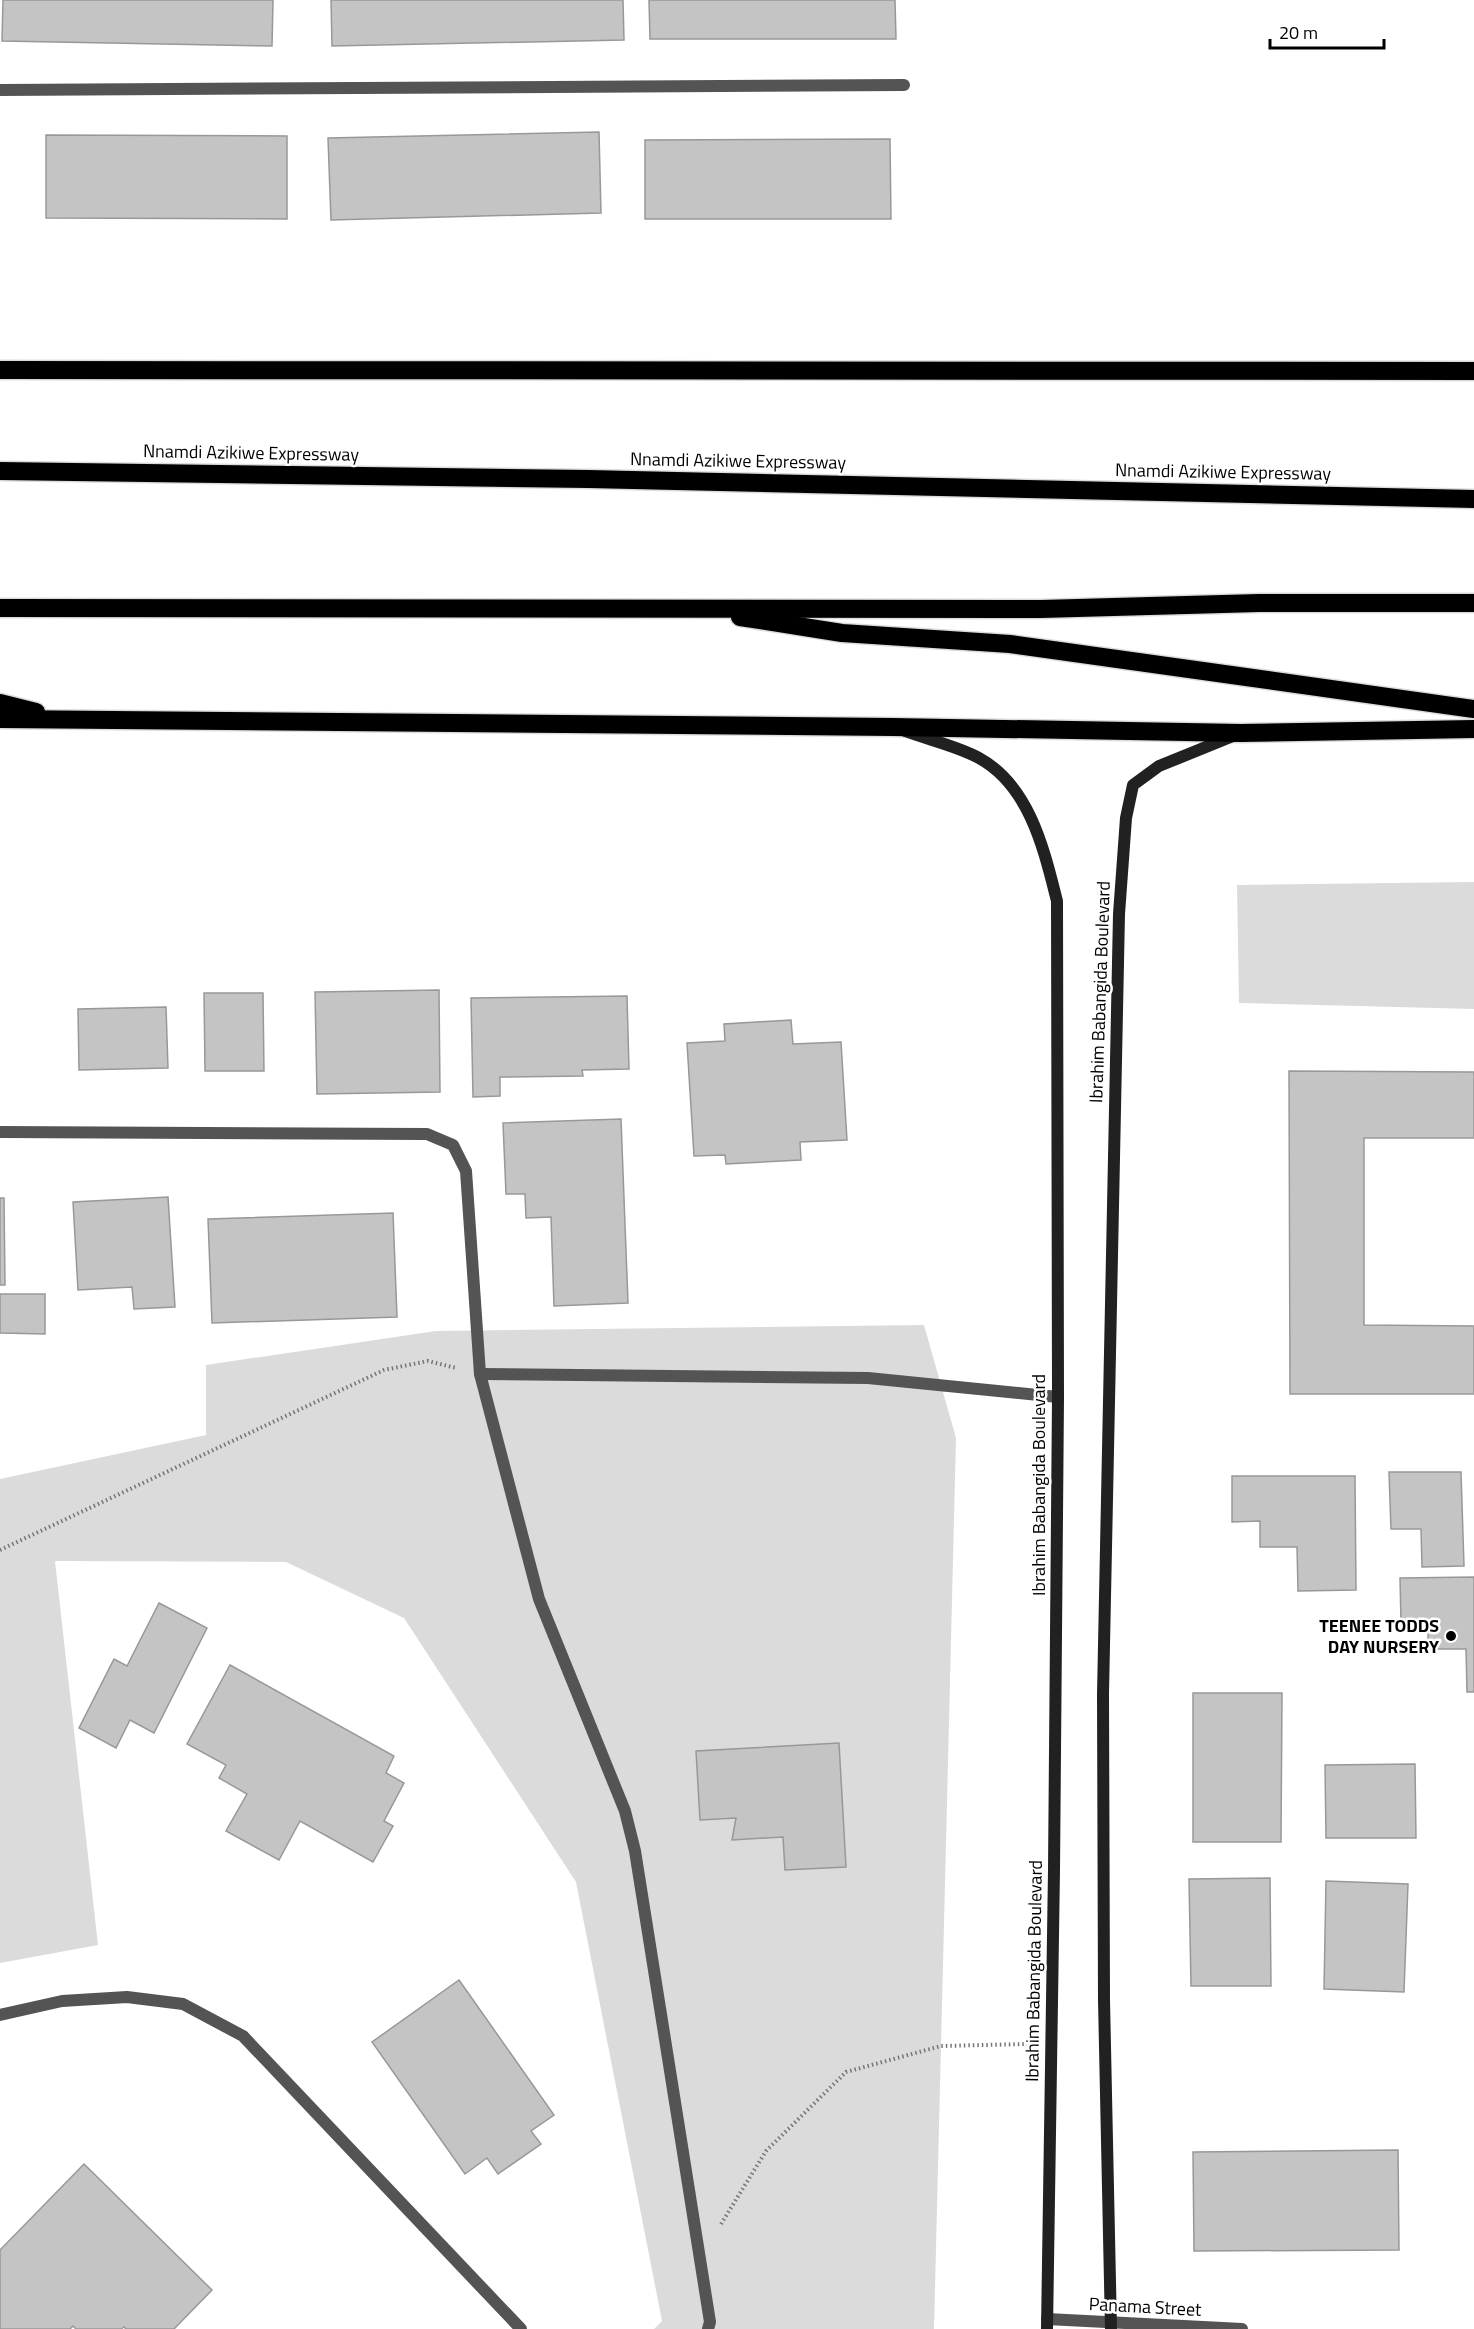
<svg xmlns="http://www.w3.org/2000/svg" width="1474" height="2329" font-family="'Titillium Web',sans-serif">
	<rect width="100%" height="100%" fill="#fff"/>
	<!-- green -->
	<g fill="#dbdbdb">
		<polygon points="1474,882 1474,1009 1239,1003 1237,885"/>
		<polygon points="924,1325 956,1438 934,2329 654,2329 662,2321 576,1882 404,1618 286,1562 55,1561 98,1945 0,1963 0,1479 206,1435 206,1365 436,1331"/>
	</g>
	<!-- building -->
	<g fill="#c4c4c4" stroke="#989898" stroke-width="1.5">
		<polygon points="3,0 273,0 272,46 2,41"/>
		<polygon points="331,0 623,0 624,40 332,46"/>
		<polygon points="649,0 895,0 896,39 650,39"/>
		<polygon points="599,132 601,213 331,220 328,138"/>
		<polygon points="46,135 287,136 287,219 46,218"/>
		<polygon points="890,139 891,219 645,219 645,140"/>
		<polygon points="439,990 440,1092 317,1094 315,992"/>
		<polygon points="204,993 263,993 264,1071 205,1071"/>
		<polygon points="627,996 629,1069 582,1070 583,1076 500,1077 500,1096 473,1097 471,998"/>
		<polygon points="166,1007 168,1068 79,1070 78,1009"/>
		<polygon points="791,1020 793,1044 841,1042 847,1140 800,1142 801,1160 726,1164 725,1155 694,1156 687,1043 725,1041 724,1024"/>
		<polygon points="1289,1071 1474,1072 1474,1138 1364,1138 1364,1325 1474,1326 1474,1394 1290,1394"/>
		<polygon points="621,1119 628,1303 554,1306 551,1217 526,1218 525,1194 506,1194 503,1123"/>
		<polygon points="168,1197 175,1307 134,1309 132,1287 78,1290 73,1202"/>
		<polygon points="0,1198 4,1198 5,1285 0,1285"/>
		<polygon points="393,1213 397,1317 212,1323 208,1219"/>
		<polygon points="0,1294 45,1294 45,1334 0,1333"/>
		<polygon points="1389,1472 1461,1472 1464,1566 1422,1567 1421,1529 1391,1529"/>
		<polygon points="1232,1476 1355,1476 1356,1590 1298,1591 1297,1547 1260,1547 1260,1521 1232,1522"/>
		<polygon points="1474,1577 1474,1692 1467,1692 1466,1649 1428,1649 1428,1623 1401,1623 1400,1578"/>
		<polygon points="159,1603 207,1628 154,1733 130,1720 116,1748 79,1728 114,1659 127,1666"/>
		<polygon points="230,1665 394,1756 386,1773 404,1783 384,1821 393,1826 373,1862 300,1821 279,1860 226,1831 247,1794 219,1778 226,1765 187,1744"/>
		<polygon points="1193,1693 1282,1693 1281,1842 1193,1842"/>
		<polygon points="839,1743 846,1867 785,1870 783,1837 732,1840 736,1818 700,1820 696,1751"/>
		<polygon points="1415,1764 1416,1838 1326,1838 1325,1765"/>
		<polygon points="1270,1878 1271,1986 1191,1986 1189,1879"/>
		<polygon points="1326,1881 1408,1884 1404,1992 1324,1989"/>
		<polygon points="459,1980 554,2115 531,2131 541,2144 498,2174 487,2158 465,2174 372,2042"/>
		<polygon points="1398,2150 1399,2250 1194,2251 1193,2152"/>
		<polygon points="84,2164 212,2290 174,2329 126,2329 124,2327 121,2329 76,2329 73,2326 70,2329 0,2329 0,2250"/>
	</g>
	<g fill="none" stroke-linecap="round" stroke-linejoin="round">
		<defs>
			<g id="highway">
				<polyline points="0,370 1474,371"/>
				<polyline points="0,471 588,479 1474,499"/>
				<polyline points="0,608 1041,609 1259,603 1474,603"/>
				<polyline points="740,617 842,633 1010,644 1474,709"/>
				<polyline points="0,703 36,712"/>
				<polyline points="0,719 893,727 1241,733 1474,729"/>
			</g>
		</defs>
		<!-- highway casing -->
		<use href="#highway" stroke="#dbdbdb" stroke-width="21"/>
		<!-- path -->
		<g stroke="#767676" stroke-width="4" stroke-dasharray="1.5 3" stroke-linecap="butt">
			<polyline points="0,1550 384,1370 428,1361 456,1368"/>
			<polyline points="721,2224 766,2151 846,2072 941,2046 1027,2044"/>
		</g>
		<!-- street -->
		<g stroke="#545454" stroke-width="12">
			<polyline points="0,90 904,85"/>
			<polyline points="0,1132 427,1134 453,1145 466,1171 480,1374 539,1599 625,1811 635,1851 710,2322 708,2329"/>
			<polyline points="480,1374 868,1378 1058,1397"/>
			<polyline points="0,2015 62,2001 127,1997 183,2004 243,2036 521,2329"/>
			<polyline points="1047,2319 1242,2329"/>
		</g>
		<!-- secondary -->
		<g stroke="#212121" stroke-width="12">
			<path d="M905,731C929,740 957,746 979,758C1030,786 1044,850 1057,901L1058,1397L1054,1870L1047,2329"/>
			<polyline points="1111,2329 1104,2000 1103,1694 1119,914 1126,818 1133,785 1159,766 1233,736"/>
		</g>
		<!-- highway -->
		<use href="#highway" stroke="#000" stroke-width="18"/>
	</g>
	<!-- markers -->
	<circle fill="#000" stroke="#fff" stroke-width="2" cx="1451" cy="1636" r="6"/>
	<g text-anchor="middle" stroke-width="5" stroke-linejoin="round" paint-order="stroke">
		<!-- street labels -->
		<g font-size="18" fill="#000" stroke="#fff">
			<text transform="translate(251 453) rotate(1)" y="6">Nnamdi Azikiwe Expressway</text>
			<text transform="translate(738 461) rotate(1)" y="6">Nnamdi Azikiwe Expressway</text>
			<text transform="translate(1223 472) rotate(1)" y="6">Nnamdi Azikiwe Expressway</text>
			<text transform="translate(1100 992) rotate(-88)" y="6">Ibrahim Babangida Boulevard</text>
			<text transform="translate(1039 1485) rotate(-90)" y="6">Ibrahim Babangida Boulevard</text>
			<text transform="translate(1034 1971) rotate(-89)" y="6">Ibrahim Babangida Boulevard</text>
			<text transform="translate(1145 2307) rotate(3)" y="6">Panama Street</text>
		</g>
		<!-- poi labels -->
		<g font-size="18" font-weight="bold" fill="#000" stroke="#fff" text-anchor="end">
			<text x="1439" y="1632">TEENEE TODDS<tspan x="1439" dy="21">DAY NURSERY</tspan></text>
		</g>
	</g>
	<!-- scale -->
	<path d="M1270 39v9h114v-9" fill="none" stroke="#000000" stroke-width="3"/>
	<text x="1279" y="39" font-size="18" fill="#000000" stroke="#ffffff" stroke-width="4.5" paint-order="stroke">20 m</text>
</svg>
